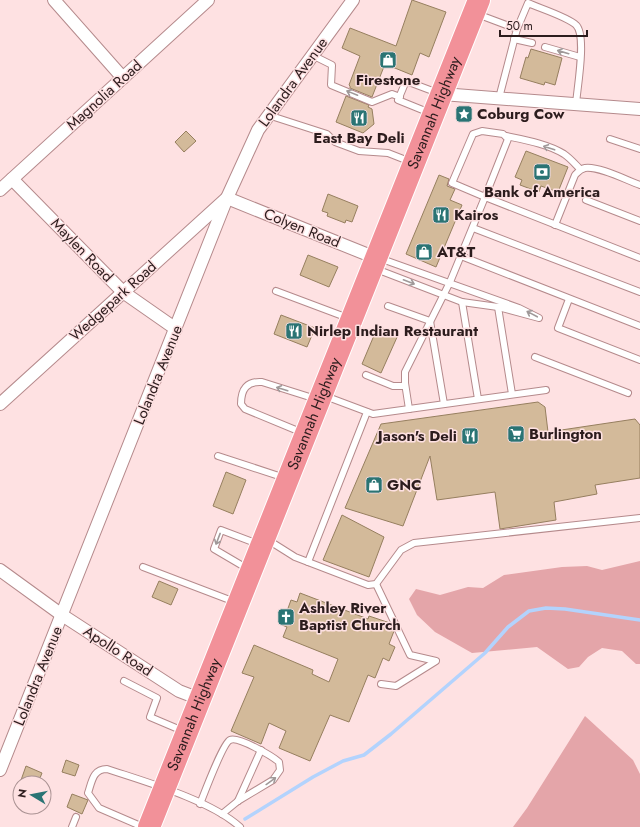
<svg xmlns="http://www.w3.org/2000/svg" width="640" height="827" font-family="Jost,sans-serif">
	<rect width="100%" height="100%" fill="#fee1e2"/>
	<!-- green -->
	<g fill="#e4a5a9">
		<polygon points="640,561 640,664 636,664 622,651 602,648 588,657 579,667 568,669 537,647 472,653 435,632 417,615 409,599 416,589 440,595 468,587 483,588 504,575 562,567 587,566 602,570"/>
		<polygon points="585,716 633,760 640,774 640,827 513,827 527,808"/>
	</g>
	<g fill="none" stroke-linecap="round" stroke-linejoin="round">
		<!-- stream -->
		<polyline stroke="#b3d3fd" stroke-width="3.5" points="245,819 313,777 343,761 364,755 391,734 485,653 508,627 529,611 546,608 565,609 640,620"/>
	</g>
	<!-- building -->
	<g fill="#d3ba9a" stroke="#967f5f">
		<polygon points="412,0 446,12 429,57 420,53 412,75 385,64 372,97 350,88 350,86 349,85 360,56 342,48 350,28 396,46"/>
		<polygon points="531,49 562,58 555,85 545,82 544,85 520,78 526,57 528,58"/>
		<polygon points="346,96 369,105 368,107 372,109 374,124 363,133 336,122"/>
		<polygon points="186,131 196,141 184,152 175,142"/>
		<polygon points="526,151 568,167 558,192 541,186 539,192 520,185 522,180 515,177"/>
		<polygon points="439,175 449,179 447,186 455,189 450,200 462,205 436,267 406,254"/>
		<polygon points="328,194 358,206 352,222 346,220 345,223 327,216 328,213 322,211"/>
		<polygon points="308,255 338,267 329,287 300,275"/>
		<polygon points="281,315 315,328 307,347 274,334"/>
		<polygon points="378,326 398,335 381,373 362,364"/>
		<polygon points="538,402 545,407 548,432 635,419 640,425 640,478 595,485 597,494 554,502 556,520 500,529 495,492 437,500 430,456 403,526 345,508 381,424"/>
		<polygon points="226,472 246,480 233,514 213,506"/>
		<polygon points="342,515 384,537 369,577 323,560"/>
		<polygon points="159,581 178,589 171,605 152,597"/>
		<polygon points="300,593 368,619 369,616 390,623 394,631 389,644 395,647 389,661 383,658 375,678 368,675 349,722 330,715 310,761 279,748 286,731 269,723 261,744 231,731 254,677 242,673 254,645 313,670 312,674 329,682 338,659 283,637 287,627 282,625 291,600 297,602"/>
		<polygon points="66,760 79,765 75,776 62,772"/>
		<polygon points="26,766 42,773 38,783 20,783"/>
		<polygon points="72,794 88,800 82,814 67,807"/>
	</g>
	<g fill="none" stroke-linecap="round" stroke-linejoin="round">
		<defs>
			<g id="lane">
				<polyline points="477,14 517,29 499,98"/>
				<path d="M517,29L528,3C539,8 568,17 576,25C587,35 577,89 576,104"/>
				<polyline points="514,39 532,43"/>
				<polyline points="545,47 580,57"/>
				<polyline points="312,55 332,65 331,85 372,102 392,94 400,97"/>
				<polyline points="430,113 398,100 406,81 438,93"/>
				<polyline points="268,115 327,134 335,142 359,151 388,153 411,162"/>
				<polygon points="482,131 503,134 508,139 485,197 452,183 473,134"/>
				<path d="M506,136C525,140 548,144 564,154C570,158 575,164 580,169"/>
				<polyline points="610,139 640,149"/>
				<polyline points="586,200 640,221"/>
				<path d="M555,225L575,175C578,172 580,169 585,168C599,166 626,180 640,185"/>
				<polyline points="473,228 640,292"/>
				<polyline points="461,256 640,326"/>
				<polyline points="376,269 462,302 498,307 539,318 519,308 379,258"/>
				<polyline points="276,291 348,318"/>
				<polyline points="569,299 558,328 640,360"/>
				<polyline points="462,302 478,399"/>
				<polyline points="388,306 430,321 444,404"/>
				<polyline points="498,307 512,394"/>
				<polyline points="535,357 628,393"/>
				<polyline points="366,375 393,386 405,386"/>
				<polyline points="325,396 373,414 546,390"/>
				<polyline points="409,409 405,383 405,372 450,282 485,197 640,258"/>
				<path d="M303,433L245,409L241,404C241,389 247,381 262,382L316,399"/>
				<polyline points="218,456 285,478"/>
				<polyline points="268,540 295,557 368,585 376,584 401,550 414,543 640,518"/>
				<polyline points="308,562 367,412"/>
				<polyline points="143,567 235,602"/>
				<polyline points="248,569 214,549 221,530 258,544"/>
				<polyline points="376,584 410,655 436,661 396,686 381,684"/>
				<polyline points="124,681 157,698 150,717 183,731"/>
				<polyline points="238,801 261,750"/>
				<path d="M200,804C204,794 223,743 230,740C238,736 272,756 279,762L280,770L273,780L238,801L222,814"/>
				<polyline points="72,827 76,817"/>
				<path d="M143,827L99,808L88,793C92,781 93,769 107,769C146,782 210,800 240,827"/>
			</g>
			<g id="street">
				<polyline points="54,0 123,78"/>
				<polyline points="442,94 640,109"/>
				<polyline points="12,179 123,292 176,329"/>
				<polyline points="0,190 208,0"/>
				<polyline points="0,404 227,198 376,258"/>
				<polyline points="0,570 62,615 179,691 200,699"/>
				<polyline points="0,770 227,198 258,130 353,0"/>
			</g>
			<g id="highway">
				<path id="s1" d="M149,827L479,0"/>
			</g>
		</defs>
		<!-- lane casing -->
		<use href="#lane" stroke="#b58a8c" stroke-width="8"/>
		<!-- street casing -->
		<use href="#street" stroke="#b58a8c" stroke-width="14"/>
		<!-- highway casing -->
		<use href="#highway" stroke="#fff" stroke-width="24"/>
		<!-- lane -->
		<use href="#lane" stroke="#fff" stroke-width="6"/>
		<!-- street -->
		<use href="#street" stroke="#fff" stroke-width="12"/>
		<!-- highway -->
		<use href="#highway" stroke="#f29199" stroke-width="22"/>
	</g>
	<!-- one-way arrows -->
	<defs><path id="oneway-shaft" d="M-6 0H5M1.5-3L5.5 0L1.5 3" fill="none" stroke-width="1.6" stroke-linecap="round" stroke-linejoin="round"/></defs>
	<g stroke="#a09999">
		<use href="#oneway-shaft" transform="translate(563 52) rotate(-164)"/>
		<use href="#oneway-shaft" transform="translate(352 93) rotate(-158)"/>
		<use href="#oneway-shaft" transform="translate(549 148) rotate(-162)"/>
		<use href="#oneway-shaft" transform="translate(409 282) rotate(21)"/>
		<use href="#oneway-shaft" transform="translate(532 314) rotate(-152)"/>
		<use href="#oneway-shaft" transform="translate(282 389) rotate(-163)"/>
		<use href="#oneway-shaft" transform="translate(218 539) rotate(111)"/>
		<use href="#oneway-shaft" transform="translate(271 781) rotate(-36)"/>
	</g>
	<!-- icons -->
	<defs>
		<symbol id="shop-square" viewBox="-11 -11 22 22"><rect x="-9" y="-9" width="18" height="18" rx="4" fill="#2a7474" stroke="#fee1e2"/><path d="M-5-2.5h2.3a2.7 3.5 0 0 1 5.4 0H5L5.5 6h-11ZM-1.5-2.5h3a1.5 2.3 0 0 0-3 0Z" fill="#fff"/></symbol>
		<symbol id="sight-square" viewBox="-11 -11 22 22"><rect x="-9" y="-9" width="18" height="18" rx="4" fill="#2a7474" stroke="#fee1e2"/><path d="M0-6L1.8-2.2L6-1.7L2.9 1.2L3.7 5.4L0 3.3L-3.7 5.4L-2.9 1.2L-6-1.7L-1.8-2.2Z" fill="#fff"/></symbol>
		<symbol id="restaurant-square" viewBox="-11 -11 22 22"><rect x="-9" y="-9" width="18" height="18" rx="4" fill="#2a7474" stroke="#fee1e2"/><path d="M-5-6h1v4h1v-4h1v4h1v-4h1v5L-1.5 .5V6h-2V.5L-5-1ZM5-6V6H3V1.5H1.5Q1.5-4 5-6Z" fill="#fff"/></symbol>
		<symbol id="bank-square" viewBox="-11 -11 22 22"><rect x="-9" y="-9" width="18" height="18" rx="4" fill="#2a7474" stroke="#fee1e2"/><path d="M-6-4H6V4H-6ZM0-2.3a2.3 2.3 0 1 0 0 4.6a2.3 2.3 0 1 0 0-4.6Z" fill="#fff"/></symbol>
		<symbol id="supermarket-square" viewBox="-11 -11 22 22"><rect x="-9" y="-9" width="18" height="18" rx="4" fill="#2a7474" stroke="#fee1e2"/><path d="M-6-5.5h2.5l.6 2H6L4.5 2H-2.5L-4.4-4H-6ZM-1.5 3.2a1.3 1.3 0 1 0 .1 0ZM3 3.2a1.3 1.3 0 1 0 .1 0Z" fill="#fff"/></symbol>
		<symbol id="church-square" viewBox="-11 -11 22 22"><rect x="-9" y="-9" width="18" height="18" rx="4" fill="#2a7474" stroke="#fee1e2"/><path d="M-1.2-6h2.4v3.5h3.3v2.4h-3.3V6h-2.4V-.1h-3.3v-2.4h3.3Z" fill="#fff"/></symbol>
	</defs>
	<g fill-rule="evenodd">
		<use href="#shop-square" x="378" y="50" width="20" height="20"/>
		<use href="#sight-square" x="454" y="104" width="20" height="20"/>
		<use href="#restaurant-square" x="349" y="108" width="20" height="20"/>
		<use href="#bank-square" x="532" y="162" width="20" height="20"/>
		<use href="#restaurant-square" x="431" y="205" width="20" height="20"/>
		<use href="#shop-square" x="414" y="242" width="20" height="20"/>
		<use href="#restaurant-square" x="284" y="321" width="20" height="20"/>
		<use href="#supermarket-square" x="506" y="424" width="20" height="20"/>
		<use href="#restaurant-square" x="460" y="426" width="20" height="20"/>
		<use href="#shop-square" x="364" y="475" width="20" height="20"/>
		<use href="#church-square" x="276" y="607" width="20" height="20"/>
	</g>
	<g text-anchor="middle" stroke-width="3" stroke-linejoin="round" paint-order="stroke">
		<!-- poi labels -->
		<g font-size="15" font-weight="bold" fill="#2c1c1d" stroke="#fee1e2" text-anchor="start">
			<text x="388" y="85" text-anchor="middle">Firestone</text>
			<text x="477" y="119">Coburg Cow</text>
			<text x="359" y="143" text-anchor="middle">East Bay Deli</text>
			<text x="542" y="197" text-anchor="middle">Bank of America</text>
			<text x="454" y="220">Kairos</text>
			<text x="437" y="257">AT&amp;T</text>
			<text x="307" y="336">Nirlep Indian Restaurant</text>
			<text x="529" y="439">Burlington</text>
			<text x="457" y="441" text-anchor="end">Jason's Deli</text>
			<text x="387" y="490">GNC</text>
			<text x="299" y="613">Ashley River<tspan x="299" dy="17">Baptist Church</tspan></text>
		</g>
		<!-- street labels -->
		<g font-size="15" fill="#2c1c1d" stroke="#fee1e2">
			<text transform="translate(293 82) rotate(-54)" y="5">Lolandra Avenue</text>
			<text transform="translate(104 95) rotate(-42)" y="5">Magnolia Road</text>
			<text dy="5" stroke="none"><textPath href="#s1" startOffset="769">Savannah Highway</textPath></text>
			<text transform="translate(302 228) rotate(22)" y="5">Colyen Road</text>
			<text transform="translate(82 250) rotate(46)" y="5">Maylen Road</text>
			<text transform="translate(113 301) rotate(-42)" y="5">Wedgepark Road</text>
			<text transform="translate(158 375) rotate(-68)" y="5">Lolandra Avenue</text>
			<text dy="5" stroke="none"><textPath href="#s1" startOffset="445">Savannah Highway</textPath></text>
			<text transform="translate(118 651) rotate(33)" y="5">Apollo Road</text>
			<text transform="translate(38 676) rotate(-68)" y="5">Lolandra Avenue</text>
			<text dy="5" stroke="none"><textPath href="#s1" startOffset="121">Savannah Highway</textPath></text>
		</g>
	</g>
	<!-- north arrow -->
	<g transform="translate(32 795) rotate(280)"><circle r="19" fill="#fee1e2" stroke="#aa9293"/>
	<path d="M0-3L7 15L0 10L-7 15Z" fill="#2a7474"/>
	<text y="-6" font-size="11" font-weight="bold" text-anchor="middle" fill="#2c1c1d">N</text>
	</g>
	<!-- scale -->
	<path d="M500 30v6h87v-6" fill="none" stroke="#2c1c1d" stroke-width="2"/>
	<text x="506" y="30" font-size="12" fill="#2c1c1d" stroke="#fee1e2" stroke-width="3" paint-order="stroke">50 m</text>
</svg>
